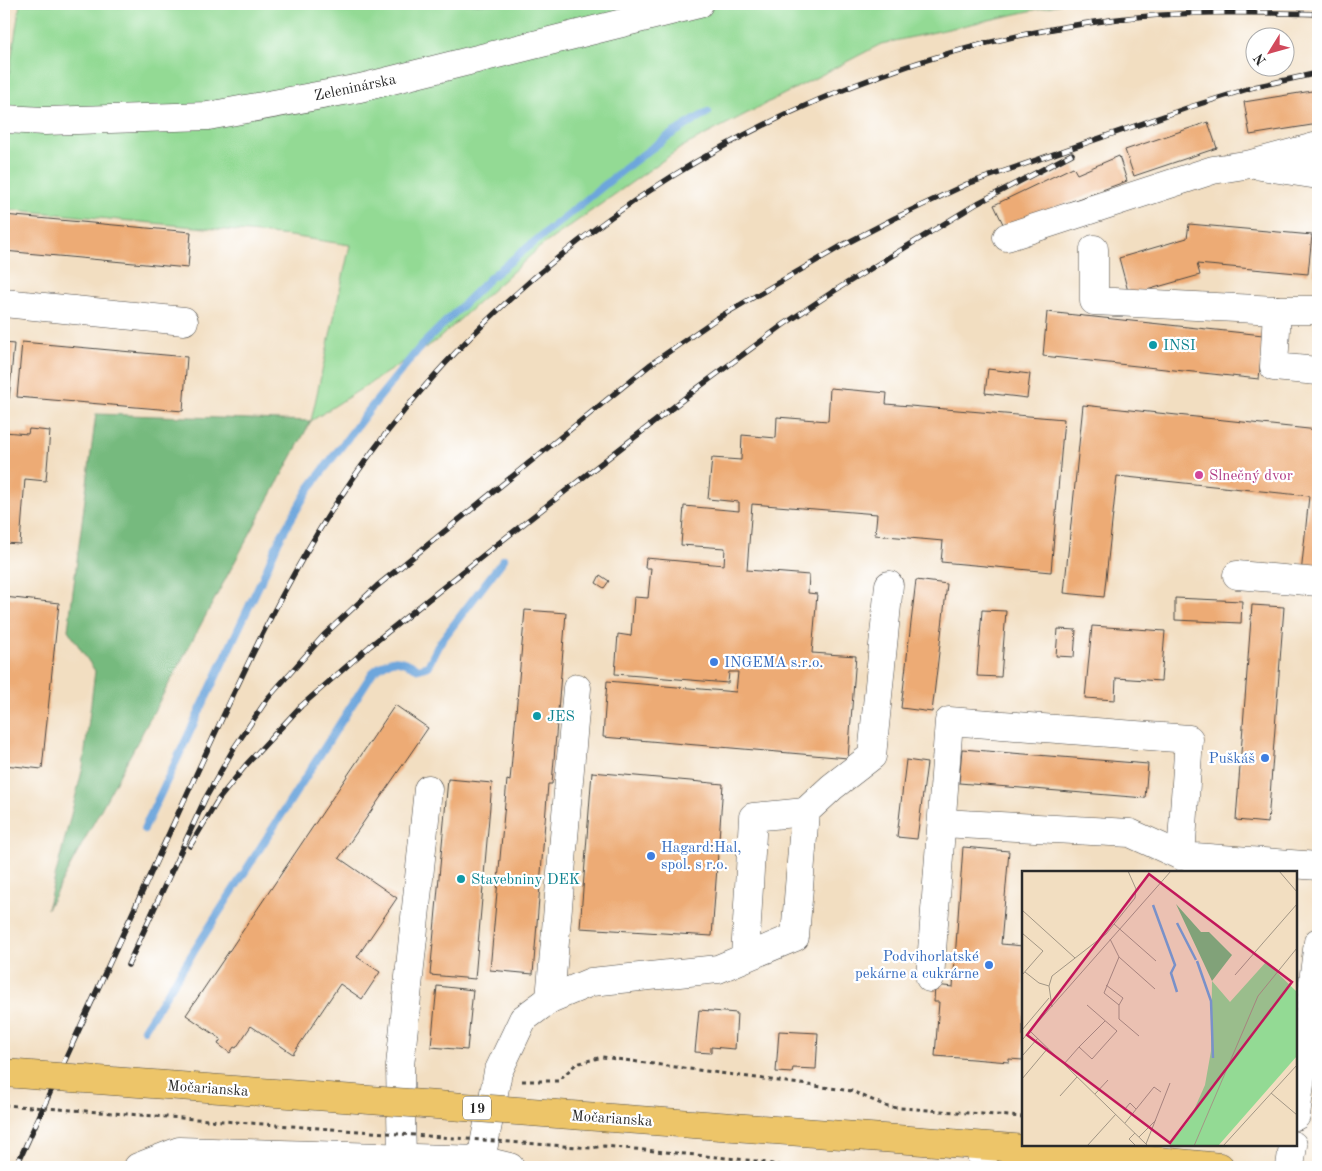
<svg xmlns="http://www.w3.org/2000/svg" width="1322" height="1171" font-family="'Old Standard TT',serif">
	<rect width="100%" height="100%" fill="#fff"/>
	<filter id="ink" filterUnits="userSpaceOnUse"><feTurbulence type="fractalNoise" baseFrequency=".02" numOctaves="2"/><feDisplacementMap in="SourceGraphic" scale="10" xChannelSelector="R" yChannelSelector="G"/><feConvolveMatrix kernelMatrix="1 2 1 2 8 2 1 2 1" color-interpolation-filters="sRGB"/></filter>
	<filter id="wash" filterUnits="userSpaceOnUse"><feTurbulence type="fractalNoise" baseFrequency=".0096" numOctaves="4" result="noise"/><feDisplacementMap in="SourceGraphic" scale="20" xChannelSelector="R" yChannelSelector="G"/><feGaussianBlur stdDeviation="1.12" result="paint"/><feColorMatrix in="noise" values="0 0 0 0 0 0 0 0 0 0 0 0 0 0 0 0 0 1.4 0 .05"/><feComposite in="paint" operator="in"/></filter>
	<g filter="url(#wash)">
		<rect width="100%" height="100%" fill="#f2dec1"/>
		<!-- green -->
		<polygon fill="#93da94" stroke="#5f8260" points="20,4 1061,4 881,44 682,147 540,247 436,341 311,421 350,245 290,236 4,209 4,106"/>
		<!-- forest -->
		<polygon fill="#76ba7e" stroke="#507254" points="96,414 311,421 47,909 83,767 95,671 68,630"/>
		<g fill="none" stroke-linecap="round" stroke-linejoin="round">
			<!-- stream -->
			<g stroke="#6da6dc" stroke-width="8">
				<polyline points="263,577 279,540 308,490 369,410 421,346 491,277 633,162 667,137 708,112"/>
				<polyline points="144,829 261,581"/>
				<path d="M144,1029L373,672C393,656 396,658 419,669L428,666L439,644L504,559"/>
			</g>
		</g>
		<g id="blocks">
			<!-- building -->
			<g fill="#edab75">
				<polygon points="1318,90 1318,124 1250,135 1244,102"/>
				<polygon points="1208,122 1217,148 1134,176 1125,150"/>
				<polygon points="1119,156 1127,181 1004,226 994,205 1073,167 1077,174"/>
				<polygon points="4,215 191,232 188,268 4,251"/>
				<polygon points="1189,224 1312,235 1308,274 1197,264 1200,275 1129,295 1119,258 1187,238"/>
				<polygon points="1317,247 1318,247 1318,275 1314,274"/>
				<polygon points="1047,312 1263,335 1259,379 1043,356"/>
				<polygon points="22,342 187,357 183,411 17,397"/>
				<polygon points="4,343 14,344 9,399 4,398"/>
				<polygon points="988,369 1030,374 1027,398 985,393"/>
				<polygon points="830,388 887,393 886,404 1064,419 1051,572 941,562 943,541 875,535 877,514 752,504 747,570 809,575 808,593 817,594 812,653 856,656 848,758 603,737 607,681 736,692 738,672 729,672 728,683 615,674 618,634 631,636 634,597 648,598 651,568 645,568 646,558 724,565 725,548 681,545 684,506 739,511 739,502 708,499 712,458 741,460 742,435 776,438 777,417 828,421"/>
				<polygon points="1083,405 1318,430 1318,576 1301,574 1309,496 1117,476 1104,597 1064,593"/>
				<polygon points="29,429 50,431 46,481 25,479 20,544 4,543 4,432 28,434"/>
				<polygon points="600,575 609,581 604,588 596,583"/>
				<polygon points="916,580 947,584 932,712 901,708"/>
				<polygon points="4,597 59,603 42,769 4,765"/>
				<polygon points="1175,598 1242,601 1241,623 1175,620"/>
				<polygon points="1252,605 1284,607 1268,823 1236,820"/>
				<polygon points="525,610 566,613 552,784 548,784 533,974 490,970 507,780 510,781"/>
				<polygon points="982,610 1006,611 1001,677 977,676"/>
				<polygon points="1092,626 1165,631 1161,681 1116,678 1115,700 1085,698"/>
				<polygon points="1058,629 1076,630 1074,657 1056,656"/>
				<polygon points="395,705 428,728 339,858 397,898 357,957 380,972 362,999 340,984 293,1054 251,1026 236,1048 234,1047 230,1053 218,1044 221,1039 186,1015"/>
				<polygon points="962,749 1148,764 1145,798 959,783"/>
				<polygon points="906,760 927,763 917,839 897,837"/>
				<polygon points="592,772 723,784 712,936 580,928"/>
				<polygon points="448,779 492,783 475,979 430,975"/>
				<polygon points="963,847 1009,851 1001,944 1023,946 1023,1060 1009,1059 1009,1062 935,1056 939,1002 934,1002 935,985 953,987"/>
				<polygon points="437,986 473,990 467,1050 431,1047"/>
				<polygon points="699,1010 737,1013 735,1049 711,1047 711,1053 695,1052"/>
				<polygon points="779,1031 818,1033 816,1069 793,1068 792,1073 776,1072"/>
			</g>
		</g>
	</g>
	<g filter="url(#ink)">
		<use href="#blocks" fill-opacity="0" stroke="#494642" stroke-width="1"/>
		<g fill="none" stroke-linecap="round" stroke-linejoin="round">
			<defs>
				<g id="minor">
					<polyline points="4,119 45,121 208,116 360,88 699,4"/>
					<polyline points="1261,166 1318,175"/>
					<polyline points="1007,237 1213,170 1251,164 1318,146"/>
					<polyline points="1094,249 1094,301 1277,310 1318,310"/>
					<polyline points="4,303 184,321"/>
					<polyline points="1277,310 1274,367 1318,371"/>
					<polyline points="1237,575 1318,582"/>
					<polyline points="942,823 1130,833 1181,856"/>
					<polyline points="745,957 753,817 805,812"/>
					<polyline points="930,978 949,721 1189,739 1181,856 1318,866"/>
					<polyline points="550,999 577,688"/>
					<polyline points="1296,1116 1318,942"/>
					<polyline points="979,1146 984,1167"/>
					<polyline points="402,1158 400,1066 428,789"/>
					<polyline points="481,1160 498,1072 523,1019 550,999 591,982 718,969 795,937 805,812 832,787 872,756 889,585"/>
					<polyline points="138,1167 179,1151 481,1160 510,1167"/>
					<polyline points="1290,1167 1293,1145"/>
				</g>
				<polyline id="major" points="950,1143 1077,1153 1220,1167"/>
			</defs>
			<!-- minor casing -->
			<use href="#minor" stroke="#494642" stroke-width="29"/>
			<!-- major casing -->
			<use href="#major" stroke="#494642" stroke-width="29"/>
			<!-- path -->
			<polyline stroke="#494642" stroke-width="3" stroke-dasharray="4 4" stroke-linecap="butt" points="522,1081 558,1081 576,1064 602,1057 852,1091 888,1107 1023,1117"/>
			<!-- minor -->
			<use href="#minor" stroke="#fff" stroke-width="28"/>
			<!-- major -->
			<use href="#major" stroke="#edc569" stroke-width="28"/>
			<defs>
				<g id="rail">
					<polyline points="190,846 218,800 246,765 301,706 370,646 499,543 699,387 783,325 834,291 978,203 1072,154"/>
					<polyline points="128,965 205,799 234,748 268,698 324,635 377,586 651,364 716,319 845,244 895,218 967,184 1190,107 1254,87 1318,73"/>
					<path d="M16,1167C71,1046 127,926 182,805C230,702 275,597 337,502C510,238 797,60 1110,20C1179,11 1249,12 1318,14"/>
				</g>
			</defs>
			<!-- rail casing -->
			<use href="#rail" stroke="#2b2b2b" stroke-width="5.5"/>
			<!-- rail -->
			<use href="#rail" stroke="#fff" stroke-width="4" stroke-dasharray="11" stroke-linecap="butt"/>
			<defs>
				<polyline id="major-bridge" points="4,1073 950,1143"/>
			</defs>
			<!-- major-bridge casing -->
			<use href="#major-bridge" stroke="#494642" stroke-width="29" stroke-linecap="butt"/>
			<!-- path-bridge -->
			<polyline stroke="#494642" stroke-width="3" stroke-dasharray="4 4" stroke-linecap="butt" points="4,1105 591,1148 604,1146 757,1161 787,1167"/>
			<!-- major-bridge -->
			<use href="#major-bridge" stroke="#edc569" stroke-width="28"/>
		</g>
	</g>
	<!-- markers -->
	<g fill="#0f9aa8" stroke="#fff" stroke-width="2">
		<circle cx="1153" cy="345" r="5"/>
		<circle cx="537" cy="716" r="5"/>
		<circle cx="461" cy="879" r="5"/>
	</g>
	<circle fill="#d1479c" stroke="#fff" stroke-width="2" cx="1199" cy="475" r="5"/>
	<g fill="#3f7fe0" stroke="#fff" stroke-width="2">
		<circle cx="714" cy="662" r="5"/>
		<circle cx="1265" cy="758" r="5"/>
		<circle cx="651" cy="856" r="5"/>
		<circle cx="989" cy="965" r="5"/>
	</g>
	<g text-anchor="middle" stroke-width="4.5" stroke-linejoin="round" paint-order="stroke">
		<!-- shield labels -->
		<rect fill="#fff" stroke="#6b6b6b" stroke-width="1" x="463" y="1096.5" width="28" height="23" rx="4"/>
		<g font-size="14" font-weight="bold" fill="#2b2b2b">
			<text x="477" y="1113">19</text>
		</g>
		<!-- street labels -->
		<g font-size="15" fill="#2b2b2b" stroke="#fff">
			<text transform="translate(355 87) rotate(-12)" y="5">Zeleninárska</text>
			<text transform="translate(208 1088) rotate(4)" y="5">Močarianska</text>
			<text transform="translate(612 1118) rotate(4)" y="5">Močarianska</text>
		</g>
		<!-- culture labels -->
		<g font-size="15" fill="#0d838f" stroke="#fff" text-anchor="start">
			<text x="1163" y="350">INSI</text>
			<text x="547" y="721">JES</text>
			<text x="471" y="884">Stavebniny DEK</text>
		</g>
		<!-- hotel labels -->
		<g font-size="15" fill="#b23c85" stroke="#fff" text-anchor="start">
			<text x="1209" y="480">Slnečný dvor</text>
		</g>
		<!-- shop labels -->
		<g font-size="15" fill="#366cbe" stroke="#fff" text-anchor="start">
			<text x="724" y="667">INGEMA s.r.o.</text>
			<text x="1255" y="763" text-anchor="end">Puškáš</text>
			<text x="661" y="852">Hagard:Hal,<tspan x="661" dy="17">spol. s r.o.</tspan></text>
			<text x="979" y="961" text-anchor="end">Podvihorlatské<tspan x="979" dy="17">pekárne a cukrárne</tspan></text>
		</g>
	</g>
	<!-- overview -->
	<g transform="translate(1022 871)">
		<rect width="275" height="275" fill="#f2dec1"/>
		<path d="M244,91L275,121V185L196,275H147L168,248L183,214L189,180L190,110L208,131Z" fill="#93da94"/>
		<path d="M154,33L179,61H187L210,84L190,110Z" fill="#76ba7e"/>
		<path fill="none" stroke="#6da6dc" stroke-width="2.5" d="M131,34L153,94L149,102L155,121M155,52L174,89M175,90L189,130L191,187"/>
		<path fill="none" stroke="#a29685" stroke-width="1" d="M257,0L275,21M0,39L53,87M92,53L134,90M0,62L21,80L0,104M88,68L97,86L82,122L97,134V148L117,165M97,86L133,118M3,101L17,112L27,115M213,104L275,33M84,114L101,127L97,134M30,136L27,115L30,105L84,63L113,27L114,18L106,0M0,159L27,127M8,160L126,275M0,169L149,0M57,176L83,150M1,184L16,167M42,193L57,176L70,188L95,160L65,134M0,208L26,177M249,222L275,244M73,223L86,209M38,225L55,206M103,238L108,232L114,238M103,252L132,216L139,221M113,262L107,268L114,275M117,266L134,249M124,273L148,212M65,275L94,243M172,275L236,125L275,77M201,275L275,194"/>
		<path fill="#c2185b" fill-opacity="0.15" stroke="#c2185b" stroke-width="2.5" d="M127,3L270,111L148,272L5,164Z"/>
		<rect width="275" height="275" fill="none" stroke="#2b2b2b" stroke-width="2.5"/>
	</g>
	<!-- margin -->
	<rect width="1322" height="1171" fill="none" stroke="#fff" stroke-width="20"/>
	<!-- north arrow -->
	<g transform="translate(1270 52) rotate(233)"><circle r="24" fill="#ffffff" stroke="#aaaaaa"/>
	<path d="M0-4L9 19L0 12L-9 19Z" fill="#d1495b"/>
	<text y="-8" font-size="14" font-weight="bold" text-anchor="middle" fill="#2b2b2b">N</text>
	</g>
</svg>
